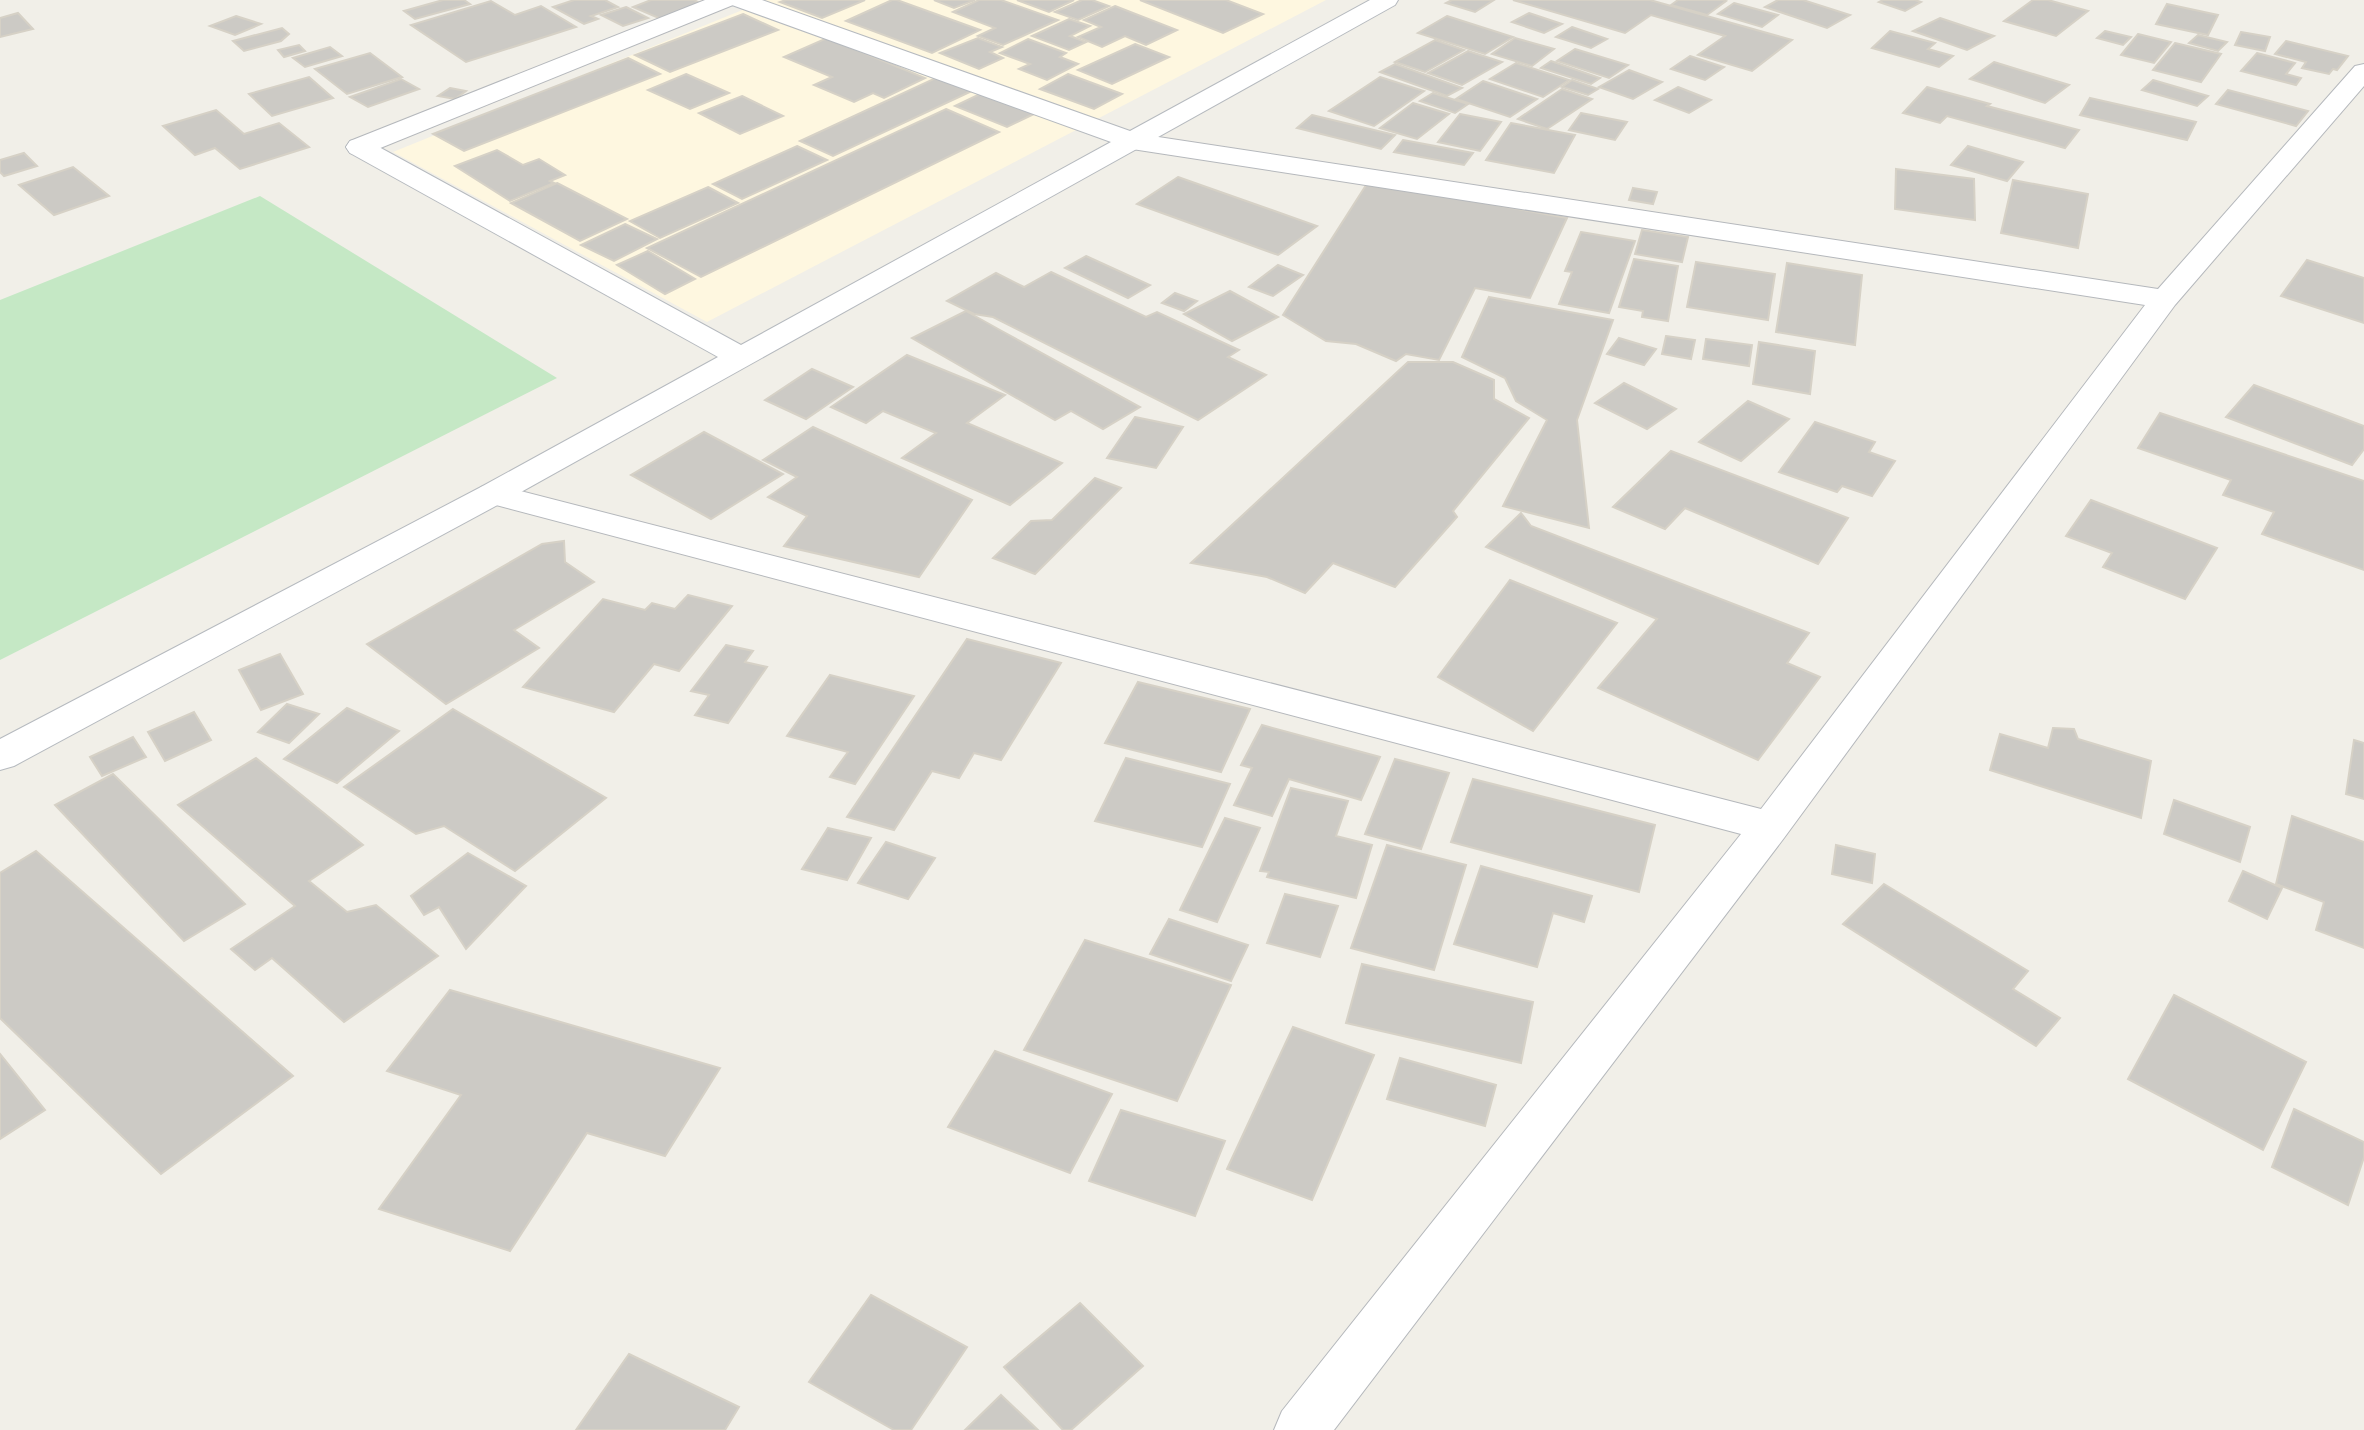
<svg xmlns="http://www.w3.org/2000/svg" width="2364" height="1430" font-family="'Public Sans',sans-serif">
	<rect width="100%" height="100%" fill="#f1efe8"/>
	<!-- commercial -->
	<polygon fill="#fef7e0" points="767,0 1326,0 707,322 393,152"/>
	<!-- green -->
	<polygon fill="#c5e8c5" points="260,196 557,378 0,660 0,300"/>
	<!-- building -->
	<g fill="#cccac5" stroke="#d6d1c6" stroke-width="2">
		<polygon points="443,0 464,0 470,4 415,19 404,11"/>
		<polygon points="574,0 605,0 618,7 591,16 598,19 584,24 553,7"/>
		<polygon points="651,0 694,0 702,4 661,19 633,7"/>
		<polygon points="786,0 865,0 822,18 780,2"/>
		<polygon points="892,0 897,0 980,30 932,53 846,21"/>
		<polygon points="934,0 975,0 954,8"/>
		<polygon points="979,0 1001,0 1058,20 1003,45 978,36 995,28 953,12"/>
		<polygon points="1017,0 1074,0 1049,12"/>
		<polygon points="1082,0 1092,0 1109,6 1078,20 1055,12"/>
		<polygon points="1140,0 1226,0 1263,14 1223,33"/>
		<polygon points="1452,0 1494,0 1475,12 1446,3"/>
		<polygon points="1513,0 1650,0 1792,40 1752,71 1698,55 1725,36 1651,15 1625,33"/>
		<polygon points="1678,0 1723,0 1726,1 1707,15 1671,5"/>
		<polygon points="1778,0 1803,0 1850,15 1827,28 1765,7"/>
		<polygon points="1883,0 1915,0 1921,2 1905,11 1879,2"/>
		<polygon points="2033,0 2048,0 2088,11 2056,36 2004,21"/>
		<polygon points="491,1 515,15 541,6 576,27 466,62 411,25"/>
		<polygon points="1734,3 1778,15 1762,27 1718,14"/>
		<polygon points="2167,4 2218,15 2208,35 2156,24"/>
		<polygon points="1115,6 1177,30 1146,45 1125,36 1102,47 1078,37 1101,27 1084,20"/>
		<polygon points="626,7 648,18 623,26 601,15"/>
		<polygon points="18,13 33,29 0,37 0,18"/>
		<polygon points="1529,13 1562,24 1544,33 1512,22"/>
		<polygon points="743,14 778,30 670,72 635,55"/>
		<polygon points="236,16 261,24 235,35 210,26"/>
		<polygon points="1447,16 1513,37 1485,54 1418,33"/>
		<polygon points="1940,18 1994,36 1967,50 1913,31"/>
		<polygon points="1069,19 1090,26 1070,36 1086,42 1069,50 1032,36"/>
		<polygon points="1572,27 1607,39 1591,48 1556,37"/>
		<polygon points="282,28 289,34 281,41 244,51 233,41"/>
		<polygon points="1890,31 1935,43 1928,49 1953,56 1939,67 1872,48"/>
		<polygon points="2105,31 2131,37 2123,45 2097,38"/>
		<polygon points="2241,32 2270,37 2265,51 2235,45"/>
		<polygon points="2138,34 2171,42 2154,63 2121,55"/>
		<polygon points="2198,35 2227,42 2218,51 2189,43"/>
		<polygon points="827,38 925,78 884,98 873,93 854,102 814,85 832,77 784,57"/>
		<polygon points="978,38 1002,47 990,52 1003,58 979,69 940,53"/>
		<polygon points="1515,38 1554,49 1532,66 1492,54"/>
		<polygon points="1028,39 1066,53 1060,57 1078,64 1047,80 1019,69 1030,64 1000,53"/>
		<polygon points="1435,40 1464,50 1425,72 1395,62"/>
		<polygon points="2286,41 2348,56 2337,70 2333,69 2329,74 2302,68 2306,62 2275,54"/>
		<polygon points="2175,43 2221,54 2201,82 2153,70"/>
		<polygon points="1135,44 1169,57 1112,84 1078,70"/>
		<polygon points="299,45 305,51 284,57 278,50"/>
		<polygon points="330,47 342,56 305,67 293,58"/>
		<polygon points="1575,49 1628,65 1609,78 1557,61"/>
		<polygon points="1468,51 1502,62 1462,85 1428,73"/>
		<polygon points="370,53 402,77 347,94 315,69"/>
		<polygon points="2257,53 2295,63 2286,74 2301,78 2296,85 2241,71"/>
		<polygon points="1690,56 1724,67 1705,80 1671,69"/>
		<polygon points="628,58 660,74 464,151 433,134"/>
		<polygon points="1551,61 1600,78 1591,84 1541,68"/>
		<polygon points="1994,62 2069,85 2045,103 1970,79"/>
		<polygon points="1516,63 1569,80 1543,97 1490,79"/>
		<polygon points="1395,64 1462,88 1447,96 1380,72"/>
		<polygon points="1629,70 1662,82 1633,99 1599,87"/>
		<polygon points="686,74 729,93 690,109 648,90"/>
		<polygon points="1068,74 1122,94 1094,109 1040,89"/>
		<polygon points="940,76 974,90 833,156 800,141"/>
		<polygon points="309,77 333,98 272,116 249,94"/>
		<polygon points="1380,77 1424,91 1374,126 1329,111"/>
		<polygon points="401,79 419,89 368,107 350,97"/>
		<polygon points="1572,80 1598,89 1588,95 1562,87"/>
		<polygon points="2153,80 2208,96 2197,106 2142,90"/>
		<polygon points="1483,81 1537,99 1510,117 1456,99"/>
		<polygon points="1678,87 1711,100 1689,113 1655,100"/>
		<polygon points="1927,87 1990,104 1987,106 2079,130 2065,148 1947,116 1940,123 1903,113"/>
		<polygon points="450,88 466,91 455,99 438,96"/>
		<polygon points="1562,89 1592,99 1547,129 1518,119"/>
		<polygon points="2228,90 2308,111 2296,126 2216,104"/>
		<polygon points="984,92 1036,113 1007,127 955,106"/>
		<polygon points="1433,93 1468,104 1455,113 1420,101"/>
		<polygon points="742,96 783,116 740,134 699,113"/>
		<polygon points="2090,98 2196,122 2187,140 2080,115"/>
		<polygon points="1413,103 1449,114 1417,139 1380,128"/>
		<polygon points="946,109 999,132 701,277 647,248"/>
		<polygon points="216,110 244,134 279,123 309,147 240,169 215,148 195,155 163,126"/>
		<polygon points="1581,113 1627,122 1615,140 1569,130"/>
		<polygon points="1460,114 1501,122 1480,151 1438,142"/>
		<polygon points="1312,115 1395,135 1381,149 1297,128"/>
		<polygon points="1511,123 1575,135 1554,173 1486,160"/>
		<polygon points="1403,140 1473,153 1464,165 1394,152"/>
		<polygon points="797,146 827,160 742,199 713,184"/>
		<polygon points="1968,146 2023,162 2007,181 1951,165"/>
		<polygon points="497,150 523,165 539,159 565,175 550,181 554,183 510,201 455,166"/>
		<polygon points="24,153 37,166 4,176 0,172 0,160"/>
		<polygon points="73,167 109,196 54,215 19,185"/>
		<polygon points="1896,169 1974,179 1975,220 1895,209"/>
		<polygon points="1178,177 1317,226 1278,255 1137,204"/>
		<polygon points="2013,180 2088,194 2078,248 2001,233"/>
		<polygon points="1368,182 1567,218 1530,298 1475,288 1439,360 1406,354 1396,361 1356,344 1326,341 1283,315"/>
		<polygon points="557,183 627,219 580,241 511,203"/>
		<polygon points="708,187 738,203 660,238 630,221"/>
		<polygon points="1633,188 1657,192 1653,204 1629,200"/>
		<polygon points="625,224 657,239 614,261 581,245"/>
		<polygon points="1642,230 1688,237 1682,262 1635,254"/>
		<polygon points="1581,232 1635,241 1609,313 1559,304 1572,272 1565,271"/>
		<polygon points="648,251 695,279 665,294 617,265"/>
		<polygon points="1086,256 1150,285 1128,298 1065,268"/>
		<polygon points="1634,259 1678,266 1668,321 1642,317 1643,311 1619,307"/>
		<polygon points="2307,260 2364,278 2364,323 2281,296"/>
		<polygon points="1696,262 1775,274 1768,320 1687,307"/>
		<polygon points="1787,263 1862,275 1855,345 1776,332"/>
		<polygon points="1278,265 1303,275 1273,296 1249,287"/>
		<polygon points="1051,272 1146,317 1157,312 1239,350 1228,357 1266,375 1198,420 993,317 974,314 947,301 996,273 1024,287"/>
		<polygon points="1230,291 1278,317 1232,341 1184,314"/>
		<polygon points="1175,293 1197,301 1184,311 1162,303"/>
		<polygon points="1489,297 1613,320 1577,420 1589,528 1503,506 1547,420 1516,401 1505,378 1462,357"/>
		<polygon points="966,311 1000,330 1140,407 1103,429 1071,411 1055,420 912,338"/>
		<polygon points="1666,336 1695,340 1691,359 1662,354"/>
		<polygon points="1619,338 1656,349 1644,365 1607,354"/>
		<polygon points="1706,339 1752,345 1749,366 1703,359"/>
		<polygon points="1759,342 1815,351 1810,394 1753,384"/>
		<polygon points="907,355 1005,395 967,423 1062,463 1010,505 902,458 936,433 883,411 866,423 831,407"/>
		<polygon points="1408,362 1453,362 1494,380 1494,399 1529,418 1453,511 1457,517 1395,587 1333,563 1305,593 1267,577 1191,563"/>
		<polygon points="812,369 853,387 806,419 765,400"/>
		<polygon points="1624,383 1676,409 1647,429 1595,403"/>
		<polygon points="2254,385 2364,426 2364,449 2352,465 2226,417"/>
		<polygon points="1748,401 1789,419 1741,461 1699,442"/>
		<polygon points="2160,413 2364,481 2364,570 2262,534 2274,512 2223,495 2231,480 2138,448"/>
		<polygon points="1135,417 1183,427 1156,468 1107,458"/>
		<polygon points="1815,422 1875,442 1869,452 1895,461 1872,496 1842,486 1837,492 1779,472"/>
		<polygon points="813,427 972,500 919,577 784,546 807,516 768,497 797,477 763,460"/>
		<polygon points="704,432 783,474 711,519 631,475"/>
		<polygon points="1671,451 1848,518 1818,564 1685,508 1665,529 1613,507"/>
		<polygon points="1095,478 1121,488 1035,574 993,558 1031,521 1052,520"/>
		<polygon points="2091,500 2217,548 2185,599 2103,567 2112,553 2066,536"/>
		<polygon points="1521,513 1531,526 1809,633 1787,663 1820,677 1758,760 1598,688 1657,619 1486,547"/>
		<polygon points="564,541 565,562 594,582 514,630 539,648 446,704 367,644 542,544"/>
		<polygon points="1510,580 1617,623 1533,731 1438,677"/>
		<polygon points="688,595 732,606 679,671 654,664 614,712 523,687 603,599 645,610 652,603 675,609"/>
		<polygon points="967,639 1061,663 1001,760 974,753 959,778 932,771 894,830 847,817"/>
		<polygon points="726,645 753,651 745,662 767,667 728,723 695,715 709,695 691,691"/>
		<polygon points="280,654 303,694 261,710 239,670"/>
		<polygon points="830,675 914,696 855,784 830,777 848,752 787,736"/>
		<polygon points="1138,682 1250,709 1221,772 1105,743"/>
		<polygon points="287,704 319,714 289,743 258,732"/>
		<polygon points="347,708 399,731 337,783 284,759"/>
		<polygon points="453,709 606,798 515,871 444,826 416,834 344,787"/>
		<polygon points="194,712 211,740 165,761 148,732"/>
		<polygon points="1262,725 1380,757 1361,800 1289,779 1272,816 1234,805 1252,768 1241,765"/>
		<polygon points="2053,728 2074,729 2078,739 2151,761 2141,818 1990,770 2000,734 2048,748"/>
		<polygon points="133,737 146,757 102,776 90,757"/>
		<polygon points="2354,740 2364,743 2364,799 2346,794"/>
		<polygon points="256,758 363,845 309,881 347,912 376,905 438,956 344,1022 272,958 255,970 231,949 295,906 178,805"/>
		<polygon points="1126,758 1230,784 1202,847 1095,821"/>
		<polygon points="1395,759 1449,773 1421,849 1365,834"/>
		<polygon points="113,774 245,904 184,941 55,805"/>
		<polygon points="1473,779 1655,825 1639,892 1451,842"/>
		<polygon points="1291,788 1348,801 1336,836 1372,845 1356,898 1267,877 1269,872 1260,871"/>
		<polygon points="2174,800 2250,827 2240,862 2164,834"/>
		<polygon points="2292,816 2364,842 2364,948 2316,930 2324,902 2276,884"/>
		<polygon points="1225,818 1260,828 1217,922 1180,910"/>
		<polygon points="828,828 871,838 847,880 802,869"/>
		<polygon points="886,842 935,858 908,899 858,883"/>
		<polygon points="1387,845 1466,865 1434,970 1351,948"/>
		<polygon points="1836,845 1875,854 1872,883 1832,874"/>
		<polygon points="36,851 293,1076 161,1174 0,1018 0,873"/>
		<polygon points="468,853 526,886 466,949 439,907 424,915 411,896"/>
		<polygon points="1481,866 1592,896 1584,922 1553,913 1537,967 1454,944"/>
		<polygon points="2243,871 2282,888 2267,919 2229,901"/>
		<polygon points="1884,884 2028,971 2013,989 2060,1018 2036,1046 1843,924"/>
		<polygon points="1285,894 1338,906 1320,957 1267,943"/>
		<polygon points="1169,919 1248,945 1231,981 1150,954"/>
		<polygon points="1085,940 1231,985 1177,1101 1024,1050"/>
		<polygon points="1362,964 1533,1002 1521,1063 1346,1023"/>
		<polygon points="450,990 720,1068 665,1156 587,1133 510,1251 379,1209 461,1095 387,1071"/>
		<polygon points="2174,995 2306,1062 2263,1150 2128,1079"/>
		<polygon points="1293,1027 1374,1055 1312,1200 1227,1169"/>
		<polygon points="995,1051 1112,1094 1070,1173 948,1127"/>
		<polygon points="0,1054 45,1110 0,1139"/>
		<polygon points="1400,1058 1496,1085 1485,1126 1387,1099"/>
		<polygon points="2294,1109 2364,1142 2364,1157 2348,1205 2272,1167"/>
		<polygon points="1121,1110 1225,1141 1195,1216 1089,1181"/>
		<polygon points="871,1295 967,1347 911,1430 894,1430 809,1382"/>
		<polygon points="1080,1303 1143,1366 1071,1430 1063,1430 1004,1367"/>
		<polygon points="629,1354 739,1407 725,1430 576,1430"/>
		<polygon points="1001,1395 1038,1430 965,1430"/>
	</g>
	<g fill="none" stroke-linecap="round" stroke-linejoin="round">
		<defs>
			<g id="street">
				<polygon points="705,0 736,0 733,5 368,153 359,155 350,153 346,147 350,141"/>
				<polygon points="2364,64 2364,86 2175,305 1784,838 1334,1430 1274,1430 1282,1411 1741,834 481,501 476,494 481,487 493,484 1761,809 2145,305 1132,149 1123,147 1119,141 1123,135 1132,133 2158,289 2355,66"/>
			</g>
			<polygon id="secondary" points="729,0 762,0 1130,131 1370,0 1398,0 1395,5 505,501 14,766 0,770 0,739 481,487 718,357 350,153 346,147 350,141 359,139 368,141 741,345 1111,142 732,5"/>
		</defs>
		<!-- street casing -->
		<use href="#street" stroke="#b5b8bc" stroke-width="2"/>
		<!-- secondary casing -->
		<use href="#secondary" stroke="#b6babf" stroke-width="2"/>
		<!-- street -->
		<use href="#street" fill="#fff" fill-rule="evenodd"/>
		<!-- secondary -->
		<use href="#secondary" fill="#fff" fill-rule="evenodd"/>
	</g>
</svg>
